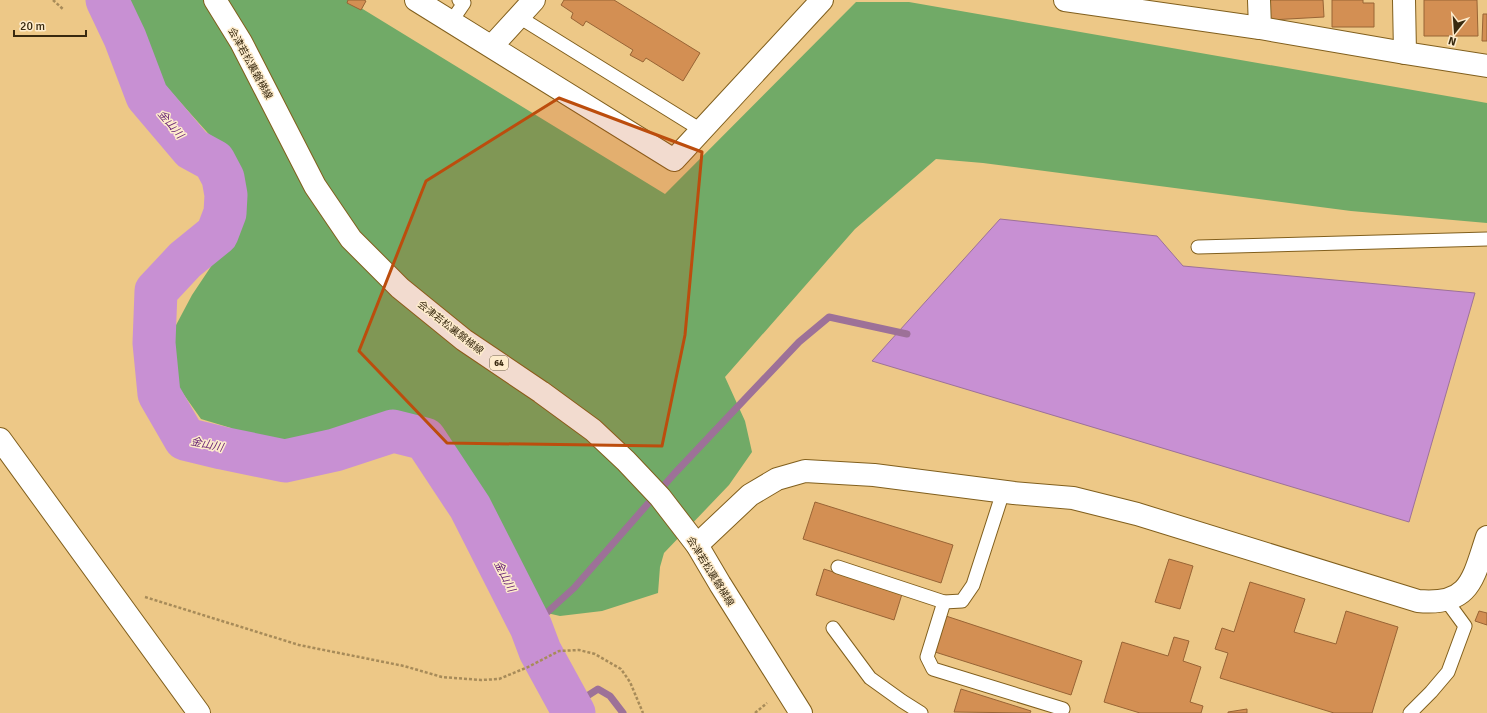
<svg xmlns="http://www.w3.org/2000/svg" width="1487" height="713" font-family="Signika,'Noto Sans JP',sans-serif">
	<rect width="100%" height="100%" fill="#edc887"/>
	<!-- forest -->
	<polygon fill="#71aa67" points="97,0 348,0 665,194 856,2 909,2 1487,103 1487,223 1351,211 983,163 936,159 855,229 725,377 745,421 752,452 729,485 664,553 660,567 658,593 602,611 560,616 534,610 510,576 461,472 447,458 407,430 366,422 313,446 292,447 250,444 231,428 201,419 177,385 172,349 175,327 192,295 216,259 235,201 215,141 155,74 122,27"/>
	<!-- water -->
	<polygon fill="#c890d3" stroke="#9d7198" points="1000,219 1157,236 1183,266 1475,293 1409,522 872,361"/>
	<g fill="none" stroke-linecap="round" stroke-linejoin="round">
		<!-- stream -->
		<g stroke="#9d7198" stroke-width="7">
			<polyline points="531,627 574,588 674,474 799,342 829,317 907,334"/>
			<polyline points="570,707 598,689 610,696 623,713"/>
		</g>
		<!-- river -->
		<polyline stroke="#c890d3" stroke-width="43" points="107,0 125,38 147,96 192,149 214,161 223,178 226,195 225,213 217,234 185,260 156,291 154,343 159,394 185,439 222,448 285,461 335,450 393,431 425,439 470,507 531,627 540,651 574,713"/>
	</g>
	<!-- building -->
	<g fill="#d38f53" stroke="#986435">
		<polygon points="348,0 364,0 366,1 361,10 347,3"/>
		<polygon points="564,0 614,0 700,53 683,81 646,58 643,62 630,55 633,50 586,21 583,26 571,18 573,13 561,5"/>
		<polygon points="1269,0 1323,0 1324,17 1270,20"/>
		<polygon points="1332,0 1363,0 1363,3 1374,3 1374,27 1332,27"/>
		<polygon points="1424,0 1477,0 1478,36 1424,36"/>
		<polygon points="1483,14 1487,14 1487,41 1482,41"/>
		<polygon points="815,502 953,545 941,583 803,539"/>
		<polygon points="1169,559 1193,566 1180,609 1155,602"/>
		<polygon points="824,569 902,594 894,620 816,595"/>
		<polygon points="1250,582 1305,599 1294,632 1336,644 1346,611 1398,627 1372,713 1334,713 1220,678 1228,653 1215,649 1222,628 1234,632"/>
		<polygon points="1479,611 1487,613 1487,625 1475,621"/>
		<polygon points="946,616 1082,661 1071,695 935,652"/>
		<polygon points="1174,637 1189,641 1183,661 1201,667 1190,702 1203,706 1201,713 1140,713 1104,702 1122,642 1168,656"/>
		<polygon points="961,689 1031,711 1030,713 954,712"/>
		<polygon points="1247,709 1247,713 1228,713 1228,712"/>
	</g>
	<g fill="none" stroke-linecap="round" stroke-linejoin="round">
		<defs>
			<g id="service">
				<polyline points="519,17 701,130"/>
				<polyline points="451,22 464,3 459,0"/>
				<polyline points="1198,247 1487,239"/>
				<polyline points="838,567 944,602 962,601 973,585 1003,492"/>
				<polyline points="944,602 927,657 933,669 1063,709"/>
				<polyline points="833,628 870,678 902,701 921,713"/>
				<polyline points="1410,713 1431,692 1448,672 1465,626 1446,600"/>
			</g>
			<g id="minor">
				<polyline points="416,0 674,160 822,0"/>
				<polyline points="1065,0 1260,28 1405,53 1487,66"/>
				<polyline points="1259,0 1260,28"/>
				<polyline points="1404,0 1405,53"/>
				<polyline points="0,439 199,713"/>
				<path d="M697,545L750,495L777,479L805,471L874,475L1014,493L1073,498L1137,514L1418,601C1471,606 1473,578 1487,537"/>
			</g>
			<polyline id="tertiary" points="492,46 534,0"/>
			<polyline id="primary" points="215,0 241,42 315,186 351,239 400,288 464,340 541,392 593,430 626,461 660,497 697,545 720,584 801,713"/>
		</defs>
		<!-- service casing -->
		<use href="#service" stroke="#815f1d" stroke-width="15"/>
		<!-- minor casing -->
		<use href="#minor" stroke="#815f1d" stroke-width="24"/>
		<!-- tertiary casing -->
		<use href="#tertiary" stroke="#815f1d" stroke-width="24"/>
		<!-- primary casing -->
		<use href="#primary" stroke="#815f1d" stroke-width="24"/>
		<!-- path -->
		<g stroke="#a78b59" stroke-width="2.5" stroke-dasharray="3 2" stroke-linecap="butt">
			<polyline points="53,0 64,10"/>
			<polyline points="145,597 299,645 404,666 442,677 481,680 499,679 528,667 559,651 579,650 595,654 621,669 630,682 643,713"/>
			<polyline points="755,713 767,703"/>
		</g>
		<!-- service -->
		<use href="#service" stroke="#fff" stroke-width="13"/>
		<!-- minor -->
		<use href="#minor" stroke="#fff" stroke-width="22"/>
		<!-- tertiary -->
		<use href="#tertiary" stroke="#fff" stroke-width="22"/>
		<!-- primary -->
		<use href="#primary" stroke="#fff" stroke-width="22"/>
	</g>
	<!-- marked area -->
	<path fill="#bc4d0d" fill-opacity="0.2" stroke="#bc4d0d" stroke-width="3" stroke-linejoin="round" d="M559,98L702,152L685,335L662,446L447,443L359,351L426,181Z"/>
	<g text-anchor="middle" stroke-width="3" stroke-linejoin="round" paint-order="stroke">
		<!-- shield labels -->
		<rect fill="#feeccc" stroke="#736448" stroke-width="1" x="490" y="356" width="18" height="14" rx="3"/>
		<g font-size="9" font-weight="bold" fill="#38290f">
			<text x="499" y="366">64</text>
		</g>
		<!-- street labels -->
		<g font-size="10" fill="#38290f" stroke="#feeccc">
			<text transform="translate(251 63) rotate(61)" y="4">会津若松裏磐梯線</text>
			<text transform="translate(451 327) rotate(38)" y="4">会津若松裏磐梯線</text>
			<text transform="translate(711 571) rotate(58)" y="4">会津若松裏磐梯線</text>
		</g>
		<!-- water labels -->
		<g font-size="11" font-style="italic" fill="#692576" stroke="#feeccc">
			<text transform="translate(171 124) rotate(50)" y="4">金山川</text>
			<text transform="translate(207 444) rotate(12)" y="4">金山川</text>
			<text transform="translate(505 576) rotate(63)" y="4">金山川</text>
		</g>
	</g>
	<!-- north arrow -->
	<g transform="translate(1455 32) rotate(197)" stroke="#feeccc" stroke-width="3" paint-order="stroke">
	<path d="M0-3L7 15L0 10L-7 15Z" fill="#38290f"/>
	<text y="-6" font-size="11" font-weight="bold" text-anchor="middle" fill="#38290f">N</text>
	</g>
	<!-- scale -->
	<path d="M14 30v6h72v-6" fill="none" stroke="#38290f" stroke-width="2"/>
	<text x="20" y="30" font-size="12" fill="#38290f" stroke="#feeccc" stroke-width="3" paint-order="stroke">20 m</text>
</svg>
